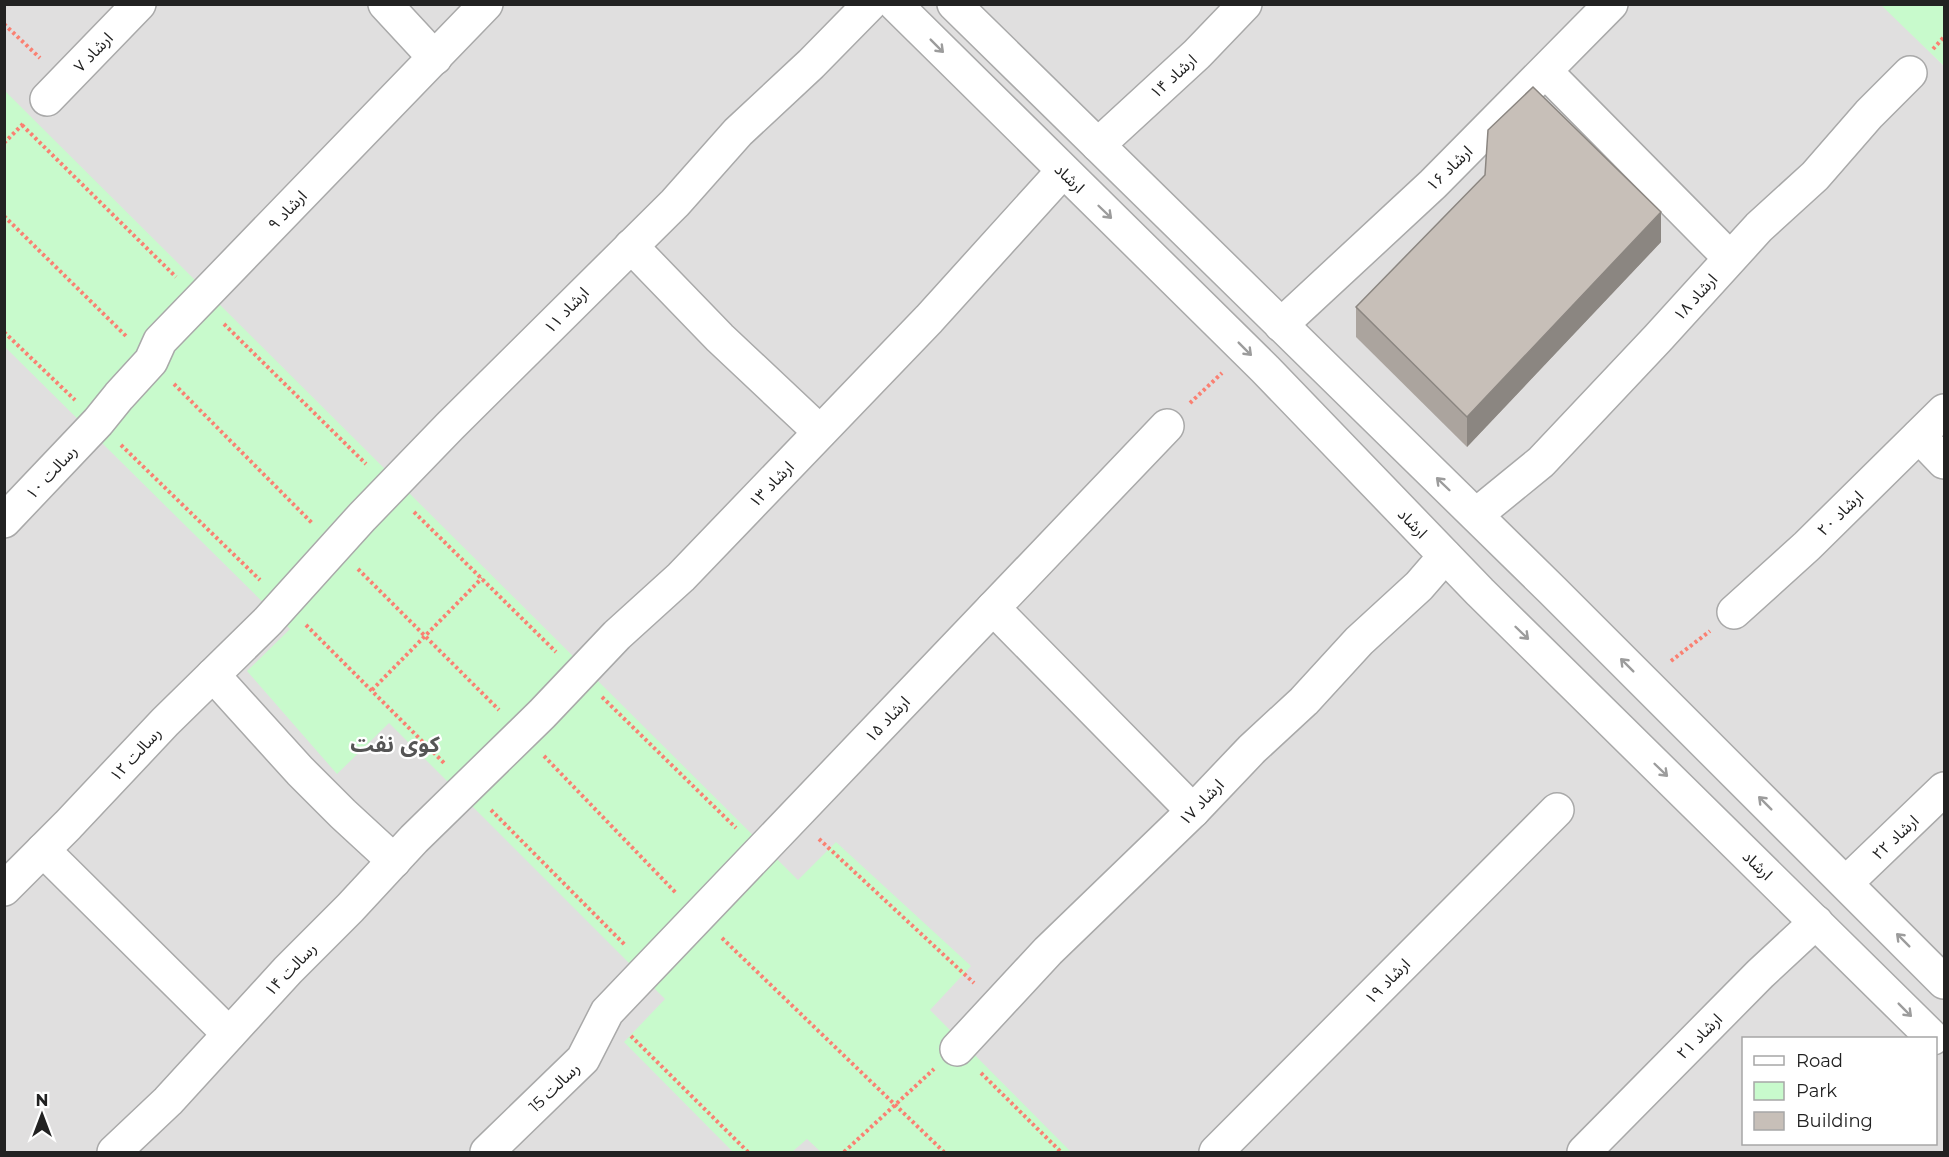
<svg xmlns="http://www.w3.org/2000/svg" width="1949" height="1157" font-family="Montserrat,'Noto Sans Arabic',sans-serif">
	<rect width="100%" height="100%" fill="#f2efe9"/>
	<!-- residential -->
	<path fill="#e0dfdf" fill-rule="evenodd" d="M1881,4L1944,66V1152H5V5ZM1744,1038H1936V1144H1744Z"/>
	<!-- park -->
	<g fill="#c8facc">
		<polygon points="1881,5 1944,5 1944,66"/>
		<polygon points="4,90 798,880 836,842 971,966 930,1010 1071,1152 821,1152 807,1139 792,1152 733,1152 624,1042 665,999 389,723 337,774 247,671 290,629 5,347"/>
	</g>
	<g fill="none" stroke-linecap="round" stroke-linejoin="round">
		<defs>
			<g id="minor">
				<polyline points="385,4 435,58"/>
				<polyline points="895,4 1265,369 1480,592 1933,1038"/>
				<polyline points="954,4 1552,590 1944,982"/>
				<polyline points="1546,72 1730,258"/>
				<polyline points="47,99 139,4"/>
				<polyline points="1098,145 1197,54 1245,4"/>
				<polyline points="631,246 720,338 820,432"/>
				<polyline points="1281,325 1433,184 1611,4"/>
				<polyline points="1919,436 1944,462"/>
				<polyline points="1476,515 1541,462 1658,338 1759,227 1815,176 1869,114 1910,73"/>
				<polyline points="4,521 98,422 119,396 151,361 160,341 486,4"/>
				<polyline points="993,608 1193,811"/>
				<polyline points="1734,612 1807,546 1944,411"/>
				<polyline points="213,675 300,771 343,814 394,861"/>
				<polyline points="43,850 229,1034"/>
				<polyline points="1846,883 1944,789"/>
				<polyline points="4,889 68,825 165,722 268,621 362,517 450,426 675,203 738,132 811,64 870,4"/>
				<polyline points="957,1049 1048,951 1193,811 1252,749 1304,701 1359,641 1419,586 1445,556"/>
				<polyline points="114,1152 168,1101 288,970 350,908 414,839 542,714 617,635 681,577 929,319 1063,171"/>
				<polyline points="487,1152 583,1059 607,1012 1167,426"/>
				<polyline points="1216,1152 1557,810"/>
				<polyline points="1584,1152 1760,974 1816,922"/>
			</g>
		</defs>
		<!-- minor casing -->
		<use href="#minor" stroke="#a9a9a9" stroke-width="36"/>
		<!-- path -->
		<g stroke="#fa8072" stroke-width="4" stroke-dasharray="3 3" stroke-linecap="butt">
			<polyline points="4,24 40,58"/>
			<polyline points="1933,49 1944,37"/>
			<polyline points="22,125 176,277"/>
			<polyline points="4,143 23,124"/>
			<polyline points="4,216 126,336"/>
			<polyline points="224,324 366,464"/>
			<polyline points="4,332 75,400"/>
			<polyline points="174,384 312,523"/>
			<polyline points="1190,403 1222,373"/>
			<polyline points="121,445 260,580"/>
			<polyline points="414,512 556,652"/>
			<polyline points="358,569 499,710"/>
			<polyline points="306,625 445,764"/>
			<polyline points="1671,661 1710,631"/>
			<polyline points="372,690 482,578"/>
			<polyline points="602,697 736,828"/>
			<polyline points="544,756 676,893"/>
			<polyline points="491,810 625,945"/>
			<polyline points="819,839 974,983"/>
			<polyline points="722,938 944,1152"/>
			<polyline points="631,1036 748,1152"/>
			<polyline points="981,1073 1061,1152"/>
			<polyline points="844,1152 934,1069"/>
		</g>
		<!-- minor -->
		<use href="#minor" stroke="#fff" stroke-width="33"/>
	</g>
	<!-- wall -->
	<polygon fill="#aba49e" points="1661,242 1467,447 1356,337 1356,307"/>
	<!-- shaded-wall -->
	<polygon fill="#8b8681" points="1661,212 1661,242 1467,447 1467,417"/>
	<!-- building -->
	<polygon fill="#c7bfb8" stroke="#8b8681" stroke-width="1.5" points="1533,87 1661,212 1467,417 1356,307 1485,175 1488,130"/>
	<!-- one-way arrows -->
	<defs><path id="oneway-shaft" d="M-6 0H5M1.5-3L5.5 0L1.5 3" fill="none" stroke-width="1.6" stroke-linecap="round" stroke-linejoin="round" transform="scale(1.5)"/></defs>
	<g stroke="#9c9c9c">
		<use href="#oneway-shaft" transform="translate(937 46) rotate(45)"/>
		<use href="#oneway-shaft" transform="translate(1105 212) rotate(44)"/>
		<use href="#oneway-shaft" transform="translate(1245 349) rotate(45)"/>
		<use href="#oneway-shaft" transform="translate(1443 484) rotate(-136)"/>
		<use href="#oneway-shaft" transform="translate(1522 633) rotate(44)"/>
		<use href="#oneway-shaft" transform="translate(1627 665) rotate(-135)"/>
		<use href="#oneway-shaft" transform="translate(1661 770) rotate(44)"/>
		<use href="#oneway-shaft" transform="translate(1765 803) rotate(-135)"/>
		<use href="#oneway-shaft" transform="translate(1903 940) rotate(-135)"/>
		<use href="#oneway-shaft" transform="translate(1905 1010) rotate(45)"/>
	</g>
	<g text-anchor="middle" stroke-width="4.5" stroke-linejoin="round" paint-order="stroke">
		<!-- street labels -->
		<g font-size="16" fill="#222" stroke="#fff">
			<text transform="translate(93 52) rotate(-46)" y="6">ارشاد ۷</text>
			<text transform="translate(1173 76) rotate(-42)" y="6">ارشاد ۱۴</text>
			<text transform="translate(1449 168) rotate(-44)" y="6">ارشاد ۱۶</text>
			<text transform="translate(1070 178) rotate(44)" y="6">ارشاد</text>
			<text transform="translate(287 210) rotate(-46)" y="6">ارشاد ۹</text>
			<text transform="translate(1695 297) rotate(-48)" y="6">ارشاد ۱۸</text>
			<text transform="translate(566 310) rotate(-46)" y="6">ارشاد ۱۱</text>
			<text transform="translate(51 472) rotate(-47)" y="6">رسالت ۱۰</text>
			<text transform="translate(771 484) rotate(-46)" y="6">ارشاد ۱۳</text>
			<text transform="translate(1840 513) rotate(-44)" y="6">ارشاد ۲۰</text>
			<text transform="translate(1413 523) rotate(46)" y="6">ارشاد</text>
			<text transform="translate(887 719) rotate(-46)" y="6">ارشاد ۱۵</text>
			<text transform="translate(135 754) rotate(-47)" y="6">رسالت ۱۲</text>
			<text transform="translate(1201 802) rotate(-46)" y="6">ارشاد ۱۷</text>
			<text transform="translate(1895 837) rotate(-43)" y="6">ارشاد ۲۲</text>
			<text transform="translate(1758 865) rotate(44)" y="6">ارشاد</text>
			<text transform="translate(290 969) rotate(-46)" y="6">رسالت ۱۴</text>
			<text transform="translate(1387 981) rotate(-45)" y="6">ارشاد ۱۹</text>
			<text transform="translate(1699 1036) rotate(-45)" y="6">ارشاد ۲۱</text>
			<text transform="translate(554 1087) rotate(-44)" y="6">رسالت 15</text>
		</g>
		<!-- district labels -->
		<g font-size="22" font-weight="bold" fill="#555" stroke="#fff">
			<text x="395" y="752">کوی نفت</text>
		</g>
	</g>
	<!-- border -->
	<rect width="1949" height="1157" fill="none" stroke="#222222" stroke-width="12"/>
	<!-- legend -->
	<rect x="1742" y="1037" width="195" height="108" fill="#ffffff" stroke="#a7a7a7" stroke-width="1.5"/>
	<rect x="1754" y="1056" width="30" height="9" fill="#ffffff" stroke="#a7a7a7" stroke-width="1.5"/>
	<text x="1796" y="1067" font-size="18" fill="#222222">Road</text>
	<rect x="1754" y="1082" width="30" height="18" fill="#c8facc" stroke="#a7a7a7" stroke-width="1.5"/>
	<text x="1796" y="1097" font-size="18" fill="#222222">Park</text>
	<rect x="1754" y="1112" width="30" height="18" fill="#c7bfb8" stroke="#a7a7a7" stroke-width="1.5"/>
	<text x="1796" y="1127" font-size="18" fill="#222222">Building</text>
	<!-- north arrow -->
	<g transform="translate(42 1115)" stroke="#ffffff" stroke-width="4.5" paint-order="stroke">
	<path d="M0-4.5L10 22L0 15L-10 22Z" fill="#222222"/>
	<text y="-9" font-size="16" font-weight="bold" text-anchor="middle" fill="#222222">N</text>
	</g>
</svg>
